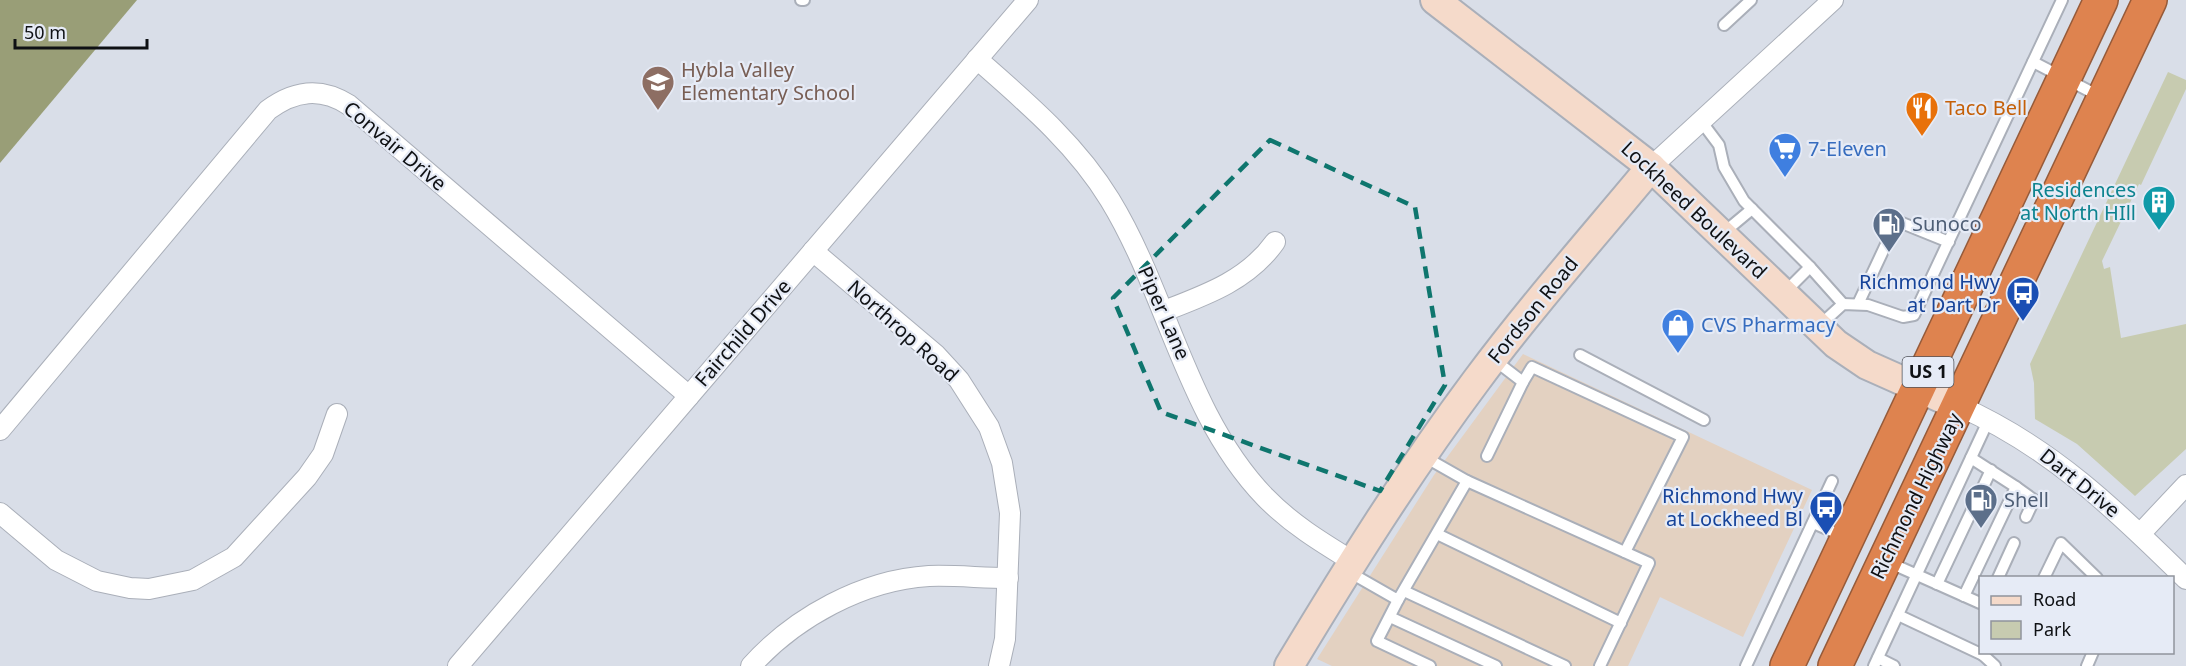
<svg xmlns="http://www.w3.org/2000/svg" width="2186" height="666" font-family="'Noto Sans',sans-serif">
	<rect width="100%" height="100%" fill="#d9dee8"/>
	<!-- industrial -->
	<polygon fill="#e3d1c1" points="1523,354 1812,490 1743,637 1660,597 1628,666 1332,666 1317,659 1434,475"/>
	<!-- green -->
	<polygon fill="#c7cbb0" points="2168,72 2186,80 2186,89 2141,185 2139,184 2102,261 2104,269 2110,267 2121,338 2186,324 2186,449 2135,496 2077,444 2035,419 2034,383 2030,364"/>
	<!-- forest -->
	<polygon fill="#999e77" points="0,0 137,0 0,163"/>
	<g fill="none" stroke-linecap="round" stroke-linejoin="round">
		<defs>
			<g id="lane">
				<polyline points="801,0 804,0"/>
				<polyline points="1724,25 1751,0"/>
				<polyline points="2033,62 2101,97"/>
				<polyline points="1701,121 1719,145 1724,167 1744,201 1810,267"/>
				<polyline points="1722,234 1752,209"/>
				<polyline points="1783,294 1810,267 1843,304"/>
				<polyline points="1858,304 1897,221 1949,242"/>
				<polyline points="1820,325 1843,304 1868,305 1903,317 1914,315 2062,0"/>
				<polyline points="1580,355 1704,420"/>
				<polyline points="1493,359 1523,382 1532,367 1683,437 1625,552"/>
				<polyline points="1423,456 1467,481"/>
				<polyline points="1487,456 1523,382"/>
				<polyline points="2016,487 2034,500 2026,517"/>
				<polyline points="1813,523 1846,537"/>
				<polyline points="1437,534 1621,623"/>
				<polyline points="1888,562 1980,603"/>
				<polyline points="1349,572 1398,600 1467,481 1649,563 1600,666"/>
				<polyline points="1998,578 2014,543"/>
				<polyline points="2044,578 2061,543 2097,578"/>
				<polyline points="1937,584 1991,470"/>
				<polyline points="1404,591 1565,666"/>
				<polyline points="1964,596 2016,487 1971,458"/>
				<polyline points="1398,600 1377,641 1430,666"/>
				<polyline points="1898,615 1983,655 1984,652"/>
				<polyline points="1390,617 1496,666"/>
				<polyline points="1983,655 1995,666"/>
				<polyline points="1878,658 1894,666"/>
				<polyline points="1746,666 1832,481"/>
				<polyline points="1874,666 1989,419"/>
				<polyline points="2087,666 2093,652"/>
			</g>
			<g id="street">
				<path d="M977,59C1026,102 1076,144 1110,200C1168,295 1186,415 1265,497C1290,523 1321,542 1352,561"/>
				<polyline points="1651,167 1833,0"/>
				<polyline points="813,251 936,355 959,380 989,427 1002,463 1010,513 1005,639 999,666"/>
				<path d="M1164,311C1206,295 1248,280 1275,242"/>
				<path d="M1959,406C2051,447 2116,510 2186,579"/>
				<path d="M0,430L268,110C295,90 321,87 349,105L689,396"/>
				<polyline points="0,513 56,560 97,581 130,588 149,589 193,580 234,557 307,477 323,454 337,414"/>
				<polyline points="2140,534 2186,485"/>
				<polyline points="458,666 1028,0"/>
				<path d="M751,666C795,617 863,580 929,576C955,575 982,578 1008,578"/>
			</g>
			<g id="secondary">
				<polyline points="1435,0 1651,167 1836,344 1867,365 1959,406"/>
				<path d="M1289,666C1348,568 1408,472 1476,381C1531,307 1592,238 1651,167"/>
			</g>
			<g id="highway">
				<polyline points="1787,666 2101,0"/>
				<polyline points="1835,666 2150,0"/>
			</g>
		</defs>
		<!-- lane casing -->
		<use href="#lane" stroke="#aaafb9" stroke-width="14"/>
		<!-- street casing -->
		<use href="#street" stroke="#aaafb9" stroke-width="22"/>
		<!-- secondary casing -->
		<use href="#secondary" stroke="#aaafb9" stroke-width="32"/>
		<!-- highway casing -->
		<use href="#highway" stroke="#965b3a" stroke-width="36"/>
		<!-- lane -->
		<use href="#lane" stroke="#fff" stroke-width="10"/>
		<!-- street -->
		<use href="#street" stroke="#fff" stroke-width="20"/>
		<!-- secondary -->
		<use href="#secondary" stroke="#f5daca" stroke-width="28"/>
		<!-- highway -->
		<use href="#highway" stroke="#de834f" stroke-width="33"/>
	</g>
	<!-- marked area -->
	<path fill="none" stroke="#0f766e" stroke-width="4.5" stroke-dasharray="12 8" stroke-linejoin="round" d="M1270,140L1415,207L1445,385L1380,491L1161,412L1113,298Z"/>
	<!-- icons -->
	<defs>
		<symbol id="school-pin" viewBox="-11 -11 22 30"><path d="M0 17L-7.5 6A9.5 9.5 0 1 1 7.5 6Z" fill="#8d6e63" stroke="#e6ebf6"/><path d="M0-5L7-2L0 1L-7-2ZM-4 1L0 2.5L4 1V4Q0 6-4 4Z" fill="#fff"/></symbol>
		<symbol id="restaurant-pin" viewBox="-11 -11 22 30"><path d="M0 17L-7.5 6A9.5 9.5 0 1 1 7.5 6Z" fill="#e8710a" stroke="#e6ebf6"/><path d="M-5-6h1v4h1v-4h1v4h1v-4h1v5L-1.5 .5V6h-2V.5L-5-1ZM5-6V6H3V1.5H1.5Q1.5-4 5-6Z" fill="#fff"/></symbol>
		<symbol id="supermarket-pin" viewBox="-11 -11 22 30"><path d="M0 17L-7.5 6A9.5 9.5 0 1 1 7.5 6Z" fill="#3f7fe0" stroke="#e6ebf6"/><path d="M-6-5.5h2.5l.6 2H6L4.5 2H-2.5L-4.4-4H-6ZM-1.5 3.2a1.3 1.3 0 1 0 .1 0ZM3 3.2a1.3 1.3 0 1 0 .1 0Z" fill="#fff"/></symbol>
		<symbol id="building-pin" viewBox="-11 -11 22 30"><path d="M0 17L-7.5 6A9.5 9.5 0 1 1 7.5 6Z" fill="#0f9aa8" stroke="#e6ebf6"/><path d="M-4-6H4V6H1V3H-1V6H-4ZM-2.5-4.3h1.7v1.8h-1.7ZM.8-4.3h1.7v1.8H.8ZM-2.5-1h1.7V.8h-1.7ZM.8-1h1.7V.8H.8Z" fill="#fff"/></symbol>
		<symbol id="fuel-pin" viewBox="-11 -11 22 30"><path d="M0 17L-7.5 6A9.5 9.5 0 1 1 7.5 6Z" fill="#5c6f8a" stroke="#e6ebf6"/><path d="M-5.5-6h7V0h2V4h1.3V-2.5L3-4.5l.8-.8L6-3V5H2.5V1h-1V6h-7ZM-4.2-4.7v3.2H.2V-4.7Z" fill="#fff"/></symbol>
		<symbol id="bus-pin" viewBox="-11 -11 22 30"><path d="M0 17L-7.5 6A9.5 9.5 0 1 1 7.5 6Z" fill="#1a4fb4" stroke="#e6ebf6"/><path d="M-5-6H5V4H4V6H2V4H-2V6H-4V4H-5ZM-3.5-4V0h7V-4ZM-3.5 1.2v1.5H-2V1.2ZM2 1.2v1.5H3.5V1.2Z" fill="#fff"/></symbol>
		<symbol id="shop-pin" viewBox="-11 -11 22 30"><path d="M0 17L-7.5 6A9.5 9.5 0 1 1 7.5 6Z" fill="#3f7fe0" stroke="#e6ebf6"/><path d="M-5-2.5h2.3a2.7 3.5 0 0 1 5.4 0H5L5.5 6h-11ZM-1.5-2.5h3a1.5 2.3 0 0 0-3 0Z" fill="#fff"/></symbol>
	</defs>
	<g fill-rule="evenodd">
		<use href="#school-pin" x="639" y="63" width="38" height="52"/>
		<use href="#restaurant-pin" x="1903" y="89" width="38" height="52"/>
		<use href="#supermarket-pin" x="1766" y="130" width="38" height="52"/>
		<use href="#building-pin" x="2140" y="183" width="38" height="52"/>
		<use href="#fuel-pin" x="1870" y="205" width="38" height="52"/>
		<use href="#bus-pin" x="2004" y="274" width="38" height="52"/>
		<use href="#shop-pin" x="1659" y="306" width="38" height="52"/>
		<use href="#fuel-pin" x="1962" y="481" width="38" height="52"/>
		<use href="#bus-pin" x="1807" y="488" width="38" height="52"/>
	</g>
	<g text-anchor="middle" stroke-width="4.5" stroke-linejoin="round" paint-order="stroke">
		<!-- shield labels -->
		<rect fill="#e6ebf6" stroke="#505258" stroke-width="1.5" x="1902.5" y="357" width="51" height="30" rx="4.5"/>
		<g font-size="18" font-weight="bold" fill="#0f1114">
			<text x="1928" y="378">US 1</text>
		</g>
		<!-- education labels -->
		<g font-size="20" fill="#785e54" stroke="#e6ebf6" text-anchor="start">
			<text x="681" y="77">Hybla Valley<tspan x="681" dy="23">Elementary School</tspan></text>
		</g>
		<!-- food labels -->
		<g font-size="20" fill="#c56008" stroke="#e6ebf6" text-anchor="start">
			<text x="1945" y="115">Taco Bell</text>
		</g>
		<!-- street labels -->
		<g font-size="20" fill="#0f1114" stroke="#e6ebf6">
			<text transform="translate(395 146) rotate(40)" y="7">Convair Drive</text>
			<text transform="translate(1694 210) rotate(43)" y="7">Lockheed Boulevard</text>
			<text transform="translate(1533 310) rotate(-51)" y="7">Fordson Road</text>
			<text transform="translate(1164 313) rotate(66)" y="7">Piper Lane</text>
			<text transform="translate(903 331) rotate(42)" y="7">Northrop Road</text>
			<text transform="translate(743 333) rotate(-49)" y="7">Fairchild Drive</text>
			<text transform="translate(2080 483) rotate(39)" y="7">Dart Drive</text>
			<text transform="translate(1916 496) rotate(-64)" y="7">Richmond Highway</text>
		</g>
		<!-- shop labels -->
		<g font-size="20" fill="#366cbe" stroke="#e6ebf6" text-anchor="start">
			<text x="1808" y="156">7-Eleven</text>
			<text x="1701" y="332">CVS Pharmacy</text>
		</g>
		<!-- culture labels -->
		<g font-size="20" fill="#0d838f" stroke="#e6ebf6" text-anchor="end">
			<text x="2136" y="197">Residences<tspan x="2136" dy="23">at North HIll</tspan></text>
		</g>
		<!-- service labels -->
		<g font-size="20" fill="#4e5e75" stroke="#e6ebf6" text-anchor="start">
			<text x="1912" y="231">Sunoco</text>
			<text x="2004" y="507">Shell</text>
		</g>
		<!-- transit labels -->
		<g font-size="20" fill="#164399" stroke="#e6ebf6" text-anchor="end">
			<text x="2000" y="289">Richmond Hwy<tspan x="2000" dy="23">at Dart Dr</tspan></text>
			<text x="1803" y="503">Richmond Hwy<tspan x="1803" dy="23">at Lockheed Bl</tspan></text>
		</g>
	</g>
	<!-- legend -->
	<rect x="1979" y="576" width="195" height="78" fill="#e6ebf6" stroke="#90949c" stroke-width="1.5"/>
	<rect x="1991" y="596" width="30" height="9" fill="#f5daca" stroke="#90949c" stroke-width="1.5"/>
	<text x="2033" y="606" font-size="18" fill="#0f1114">Road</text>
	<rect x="1991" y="621" width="30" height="18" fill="#c7cbb0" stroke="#90949c" stroke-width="1.5"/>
	<text x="2033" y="636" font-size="18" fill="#0f1114">Park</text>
	<!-- scale -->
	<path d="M15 39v9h132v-9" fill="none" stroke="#0f1114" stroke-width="3"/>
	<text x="24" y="39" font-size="18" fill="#0f1114" stroke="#e6ebf6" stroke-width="4.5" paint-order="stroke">50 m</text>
</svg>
